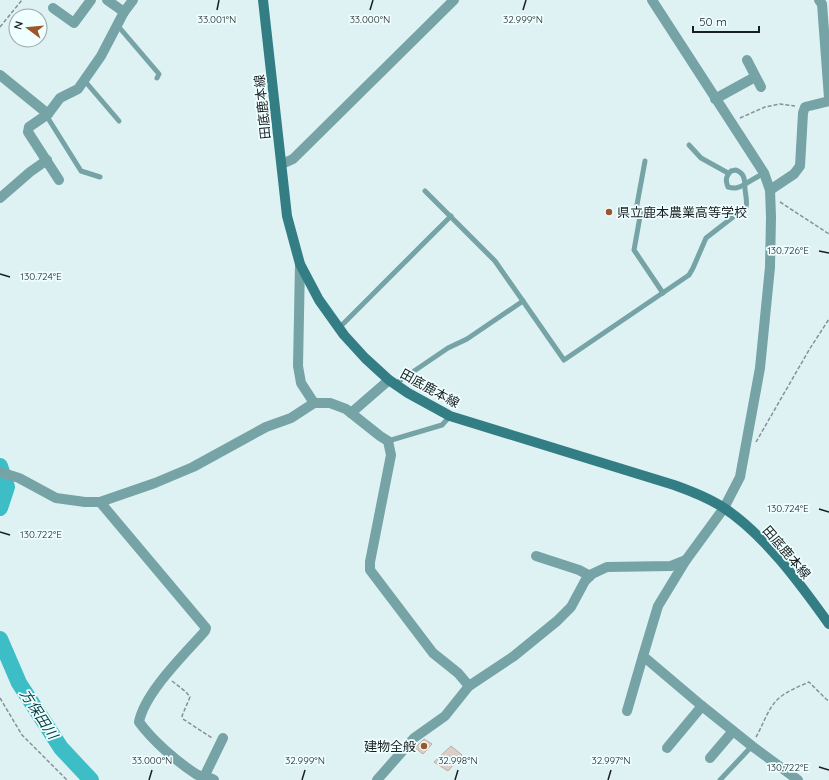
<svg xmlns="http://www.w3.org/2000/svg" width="829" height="780" font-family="Quicksand,'Noto Sans JP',sans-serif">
	<rect width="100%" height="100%" fill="#dff2f3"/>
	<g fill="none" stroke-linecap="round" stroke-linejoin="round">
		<!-- river -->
		<g stroke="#3dbec6" stroke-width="16">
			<polyline points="0,466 7,487 0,508"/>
			<polyline points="0,639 19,683 61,748 91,780"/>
		</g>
	</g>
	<!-- building -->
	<g fill="#dccdc5" stroke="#bbada5">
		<polygon points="424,739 432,744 423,754 415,748"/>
		<polygon points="451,746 462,755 448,771 434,762"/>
	</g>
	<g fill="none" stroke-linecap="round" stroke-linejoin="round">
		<!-- path -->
		<g stroke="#859293" stroke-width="1.5" stroke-dasharray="4 2" stroke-linecap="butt">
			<polyline points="0,27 22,0"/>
			<polyline points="740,118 765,107 780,104 795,106"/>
			<polyline points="780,202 829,234"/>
			<polyline points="756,442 809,350 829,319"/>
			<polyline points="172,681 186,692 190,697 182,716 183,719 212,738"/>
			<polyline points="0,698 22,735 67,780"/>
			<path d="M756,737C763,725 768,708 778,699C787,691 798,687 809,682L826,699L829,701"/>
		</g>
		<!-- service -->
		<g stroke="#75a3a6" stroke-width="5">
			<polyline points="118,26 159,74 157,78"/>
			<polyline points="84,80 119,121"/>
			<polyline points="46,115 81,171 100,177"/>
			<polyline points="689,145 701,158 728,173"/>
			<polyline points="645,161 636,210 641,211 634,250 663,293"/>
			<path d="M736,170C743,173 744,176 745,184C739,188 735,189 728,187C725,180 726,176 731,171Z"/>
			<path d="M425,191L495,261L564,360L689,275L693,268L706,238L746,207C748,199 744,192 745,184L764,173"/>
			<polyline points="339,328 451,216"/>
			<polyline points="395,384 448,348 467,339 523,301"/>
			<polyline points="388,441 442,425 450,416"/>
			<polyline points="720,780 752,746"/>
		</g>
		<!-- minor -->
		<g stroke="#75a3a6" stroke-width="10">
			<polyline points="107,0 124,12"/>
			<polyline points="819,0 822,4 829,98"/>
			<polyline points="53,8 74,23 91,0"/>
			<polyline points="747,60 761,87"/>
			<polyline points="0,75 48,114"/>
			<polyline points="715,99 755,77"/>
			<polyline points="282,164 293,159 454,0"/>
			<polyline points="59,180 28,132 29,127 48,114 60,98 78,89 101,56 124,12 133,0"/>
			<polyline points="770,190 794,174 800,166 803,113 805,107 829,101"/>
			<polyline points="0,198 30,172 47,160"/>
			<polyline points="300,264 298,366 301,383 314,403"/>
			<polyline points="351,413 389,380"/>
			<polyline points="0,472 19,478 56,498 85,502 100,502 155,483 193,467 266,427 291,418 314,403 330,403 346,409 380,436 388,441 391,455 370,562 370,570 433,653 458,673 469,686"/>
			<path d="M100,502L206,628L205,631C185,654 145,692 139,722C153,741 176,761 196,774C202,778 208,776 214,780"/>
			<polyline points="724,508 686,560 658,606 643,656 702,706 752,746 798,780"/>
			<polyline points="536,556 579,570 590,576"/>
			<polyline points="627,711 643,656"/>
			<polyline points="667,748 702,706"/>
			<polyline points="710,758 733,731"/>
			<polyline points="204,777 223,738"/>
			<polyline points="377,780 414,738 445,716 469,686 514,656 557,621 571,607 585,581 592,574 607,567 671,566 686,560"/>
		</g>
		<!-- tertiary -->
		<polyline stroke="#75a3a6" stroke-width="10" points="652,0 764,173 770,190 771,217 770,267 760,368 740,477 724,508"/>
		<!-- secondary -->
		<path stroke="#327e84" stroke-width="10" d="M263,0L287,216L300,264L319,300L344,335L365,358L389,380L408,393L450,416L674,485C691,491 709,498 724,508C764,534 801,585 829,624"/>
	</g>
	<!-- ticks -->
	<path fill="none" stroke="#191f20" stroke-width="1.5" d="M217,10L219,0M370,10L373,0M523,10L526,0M819,251L829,253M0,274L10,277M819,509L829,512M0,532L10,535M819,767L829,770M149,780L152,770M302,780L305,770M455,780L458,770M608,780L611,770"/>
	<!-- markers -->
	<g fill="#9b562a" stroke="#effeff" stroke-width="1.5">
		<circle cx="609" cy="212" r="4"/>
		<circle cx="424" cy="746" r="4"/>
	</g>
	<g text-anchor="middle" stroke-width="3.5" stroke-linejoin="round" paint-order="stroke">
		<!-- street labels -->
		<g font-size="13" fill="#191f20" stroke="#effeff">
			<text transform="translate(262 107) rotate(-96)" y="5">田底鹿本線</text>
			<text transform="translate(430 388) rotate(29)" y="5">田底鹿本線</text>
			<text transform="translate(787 552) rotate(49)" y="5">田底鹿本線</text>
		</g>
		<!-- poi labels -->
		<g font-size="13" fill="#191f20" stroke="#effeff" text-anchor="start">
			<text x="617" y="217">県立鹿本農業高等学校</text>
			<text x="416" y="751" text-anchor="end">建物全般</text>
		</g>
		<!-- water labels -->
		<g font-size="14" font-style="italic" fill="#003a3e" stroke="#effeff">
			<text transform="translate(39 714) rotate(57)" y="5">方保田川</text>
		</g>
	</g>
	<g font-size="10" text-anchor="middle" fill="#191f20" stroke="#effeff" stroke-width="3.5" stroke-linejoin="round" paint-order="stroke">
		<text x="217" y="23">33.001°N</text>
		<text x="370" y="23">33.000°N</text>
		<text x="523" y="23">32.999°N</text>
		<text x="788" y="254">130.726°E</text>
		<text x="41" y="280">130.724°E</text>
		<text x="788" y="512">130.724°E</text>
		<text x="41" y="538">130.722°E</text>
		<text x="152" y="764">33.000°N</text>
		<text x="305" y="764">32.999°N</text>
		<text x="458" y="764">32.998°N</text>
		<text x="611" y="764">32.997°N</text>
		<text x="788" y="771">130.722°E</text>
	</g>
	<!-- north arrow -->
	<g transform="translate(28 28) rotate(286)"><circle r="19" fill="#effeff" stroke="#99a5a6"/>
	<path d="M0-3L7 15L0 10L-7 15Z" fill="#9b562a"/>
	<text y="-6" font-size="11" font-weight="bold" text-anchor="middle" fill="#191f20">N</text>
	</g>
	<!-- scale -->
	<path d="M693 26v6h66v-6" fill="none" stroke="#191f20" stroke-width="2"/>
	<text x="699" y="26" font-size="12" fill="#191f20" stroke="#effeff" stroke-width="3" paint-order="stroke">50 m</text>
</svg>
